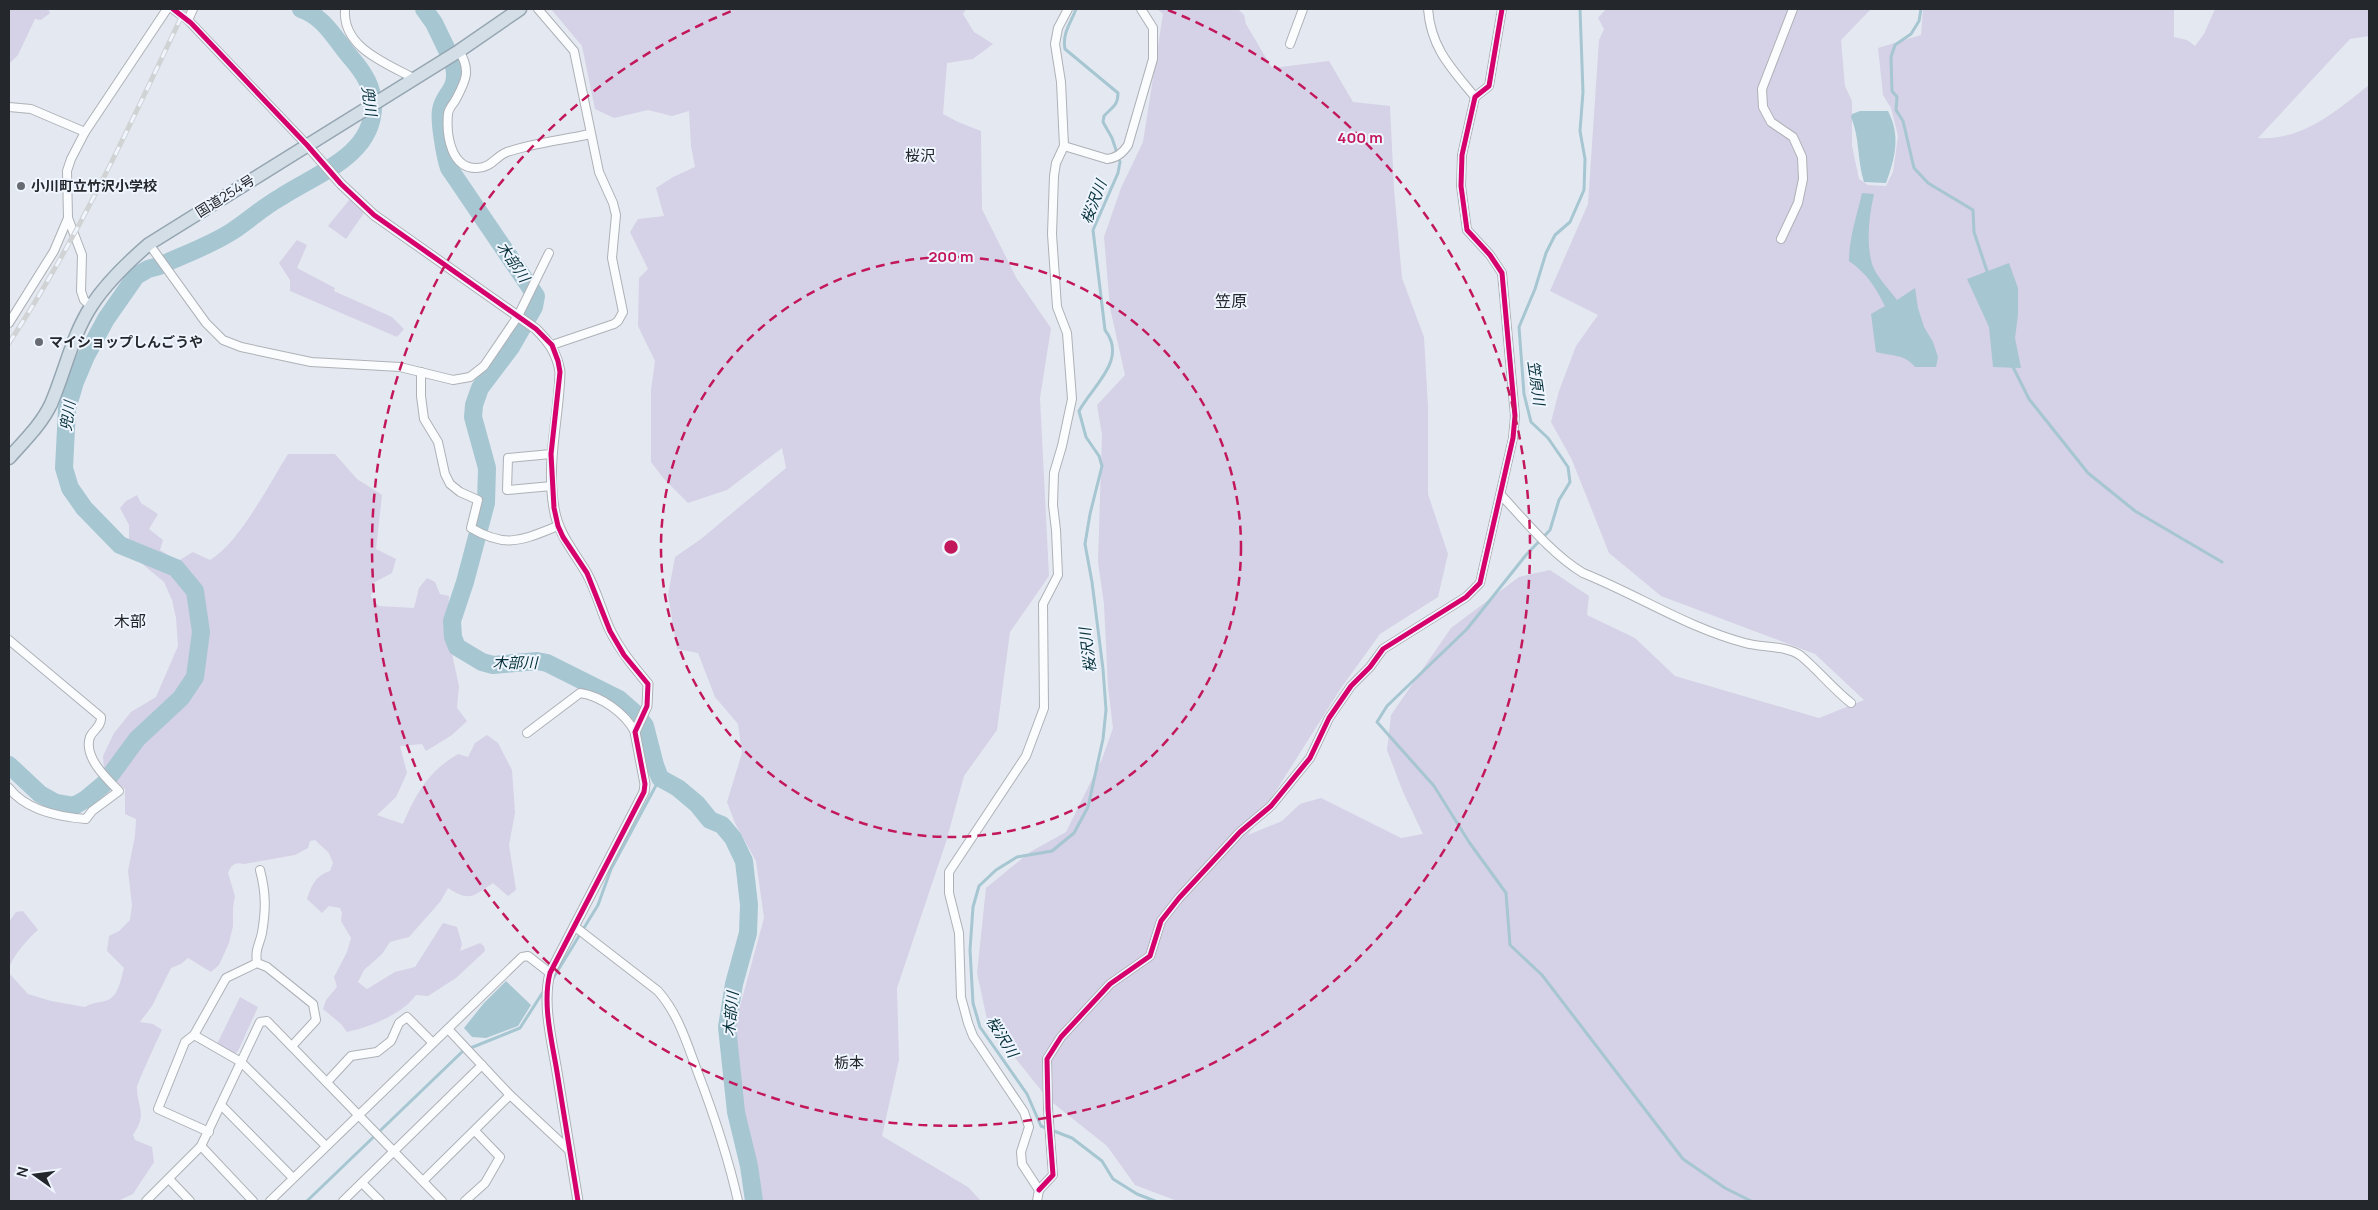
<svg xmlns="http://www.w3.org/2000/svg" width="2378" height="1210" font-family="Manrope,'Noto Sans JP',sans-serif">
	<rect width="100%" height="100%" fill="#e4e9f1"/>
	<!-- green -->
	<g fill="#d5d1e6">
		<polygon points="9,9 48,9 50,13 41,20 35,19 18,55 9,64"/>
		<polygon points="551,9 966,9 963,14 974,32 993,44 973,59 947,63 943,114 958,122 981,131 982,209 1017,279 1051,328 1040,398 1049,576 1010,632 997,730 964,776 946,842 897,988 899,1060 882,1136 968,1187 981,1201 762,1201 757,1164 744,1113 738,1065 736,1021 764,918 756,861 735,823 727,802 742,753 738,724 715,697 698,653 677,649 668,595 675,557 701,539 786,468 782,448 727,490 688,503 664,479 651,462 651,390 655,361 638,326 639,278 648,269 630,232 638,219 664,216 656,188 673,177 695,167 691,146 689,111 672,116 648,110 614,118 595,109 582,46"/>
		<path d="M1157,9H1238L1244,15L1246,24L1272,68L1329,61L1353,102L1390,106L1394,189L1402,278L1424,337L1428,407V494L1448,554L1438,597L1380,634L1341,688L1248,835L1282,821L1300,804L1321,798L1401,838L1423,834L1403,792L1387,750L1391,715L1451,628L1519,577L1550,570L1589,596L1587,615L1635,638L1675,676L1819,718L1864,700L1815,654L1661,596L1609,553L1572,460L1551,422L1559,391L1576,346L1598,315L1550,291L1588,204L1599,40L1604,29L1598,18L1606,9H1871L1841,40L1845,86L1852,101V146L1859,179L1868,185L1886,186L1893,172L1898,136L1891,108L1883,95L1878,48L1921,35L1923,9H2174V37L2187,40L2195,46L2204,34L2215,9H2369V36L2350,39L2258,138C2303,141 2336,111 2369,85V1201H1177L1135,1185L1107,1146L1048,1099L988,1024L977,973L986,888L1030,852L1066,832L1102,759L1113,728L1108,687L1104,604L1098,562L1102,435L1097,405L1125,375L1110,308L1104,237L1121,188L1143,142L1163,14Z"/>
		<polygon points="350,199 364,213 346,239 328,226"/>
		<polygon points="297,240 307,245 297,268 335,288 334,291 392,317 404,329 397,337 290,291 290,280 279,263"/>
		<path d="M288,454H335L357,479L382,495L376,549L396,559L392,573L373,583L371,597L379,606L414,608L419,588L427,578L435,582L440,594L449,596L447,631L459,686L457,708L467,721L452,735L426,751L422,744L400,746L407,773L396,797L377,815L403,824C416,793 429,771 458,754L468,757L475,743L487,735L498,743L512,770L515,813L509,845L516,890L508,896L493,883C474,895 471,903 448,888L440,902L409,937L390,942L382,954L364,970L358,982L367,989L395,972L415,967L443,923L457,927L462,944L460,951L480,943L484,946L485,951L456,978L428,996L416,995C403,1014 370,1027 347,1032L341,1024L323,1009L326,1000L337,987L334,977L347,952L351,938L341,921L342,913L340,908L329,906L322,913L307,899C312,885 315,876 330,871L333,863L329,853L315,840L310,841L308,848L295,855L244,864C235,862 232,864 228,873L235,896L233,907V926L229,943L219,965L211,972L188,958L181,964L171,968L152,1006L140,1022L153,1024L162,1030C159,1036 137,1084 137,1087C137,1108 148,1113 133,1135L135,1140L152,1147L154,1162L133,1194L118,1201H9V973L28,994L51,1001L85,1007C92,1002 100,1003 108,1000C119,995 121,978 124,968L107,951L109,936L119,931L130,920L132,905L128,871L135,836L136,819L125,814V789L104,770L103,756L114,733L131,712L156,697L178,646L176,618L172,600L164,582L129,553V525L120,508L126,501L137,495L141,503L158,514L149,529L163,540L160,550L178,561L193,552L210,560C239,543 270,483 288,454Z"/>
		<path d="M23,911L38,930C28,938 13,956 9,968V922L16,912Z"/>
		<polygon points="240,997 258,1007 238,1051 234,1054 217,1044"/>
	</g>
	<!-- water -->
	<g fill="#a6c6d2">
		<path d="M1860,111H1888C1901,136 1895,158 1886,183L1864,182C1857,160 1860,138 1851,117L1852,114Z"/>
		<path d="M1862,193L1874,194C1869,216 1866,242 1872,264C1876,276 1889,289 1897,300L1915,288L1918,308L1924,327L1933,342L1938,357L1936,367H1915C1905,354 1891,356 1876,352L1871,314L1885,306C1874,285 1868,275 1849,261C1849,238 1857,215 1862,193Z"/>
		<polygon points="2009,263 2018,288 2018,315 2015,338 2021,368 1993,367 1989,327 1967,279"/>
		<polygon points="506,981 531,1005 518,1026 486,1038 472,1037 464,1028 484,1003"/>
	</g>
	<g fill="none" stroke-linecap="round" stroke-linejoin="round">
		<!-- stream -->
		<g stroke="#a6c6d2" stroke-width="3">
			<path d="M1076,9C1071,23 1062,33 1065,49L1118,93C1118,106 1112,107 1104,116L1103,122L1112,138L1120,162L1118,173L1093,230L1105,330C1128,360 1093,385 1079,411L1086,437L1099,456L1102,466L1090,514L1085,544L1092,582L1103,669L1106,710L1103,739L1088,807L1074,833L1052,851L1017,857L996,870L979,886L973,907L970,950L973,1003L980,1027L1027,1094L1041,1126L1072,1138L1102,1161L1113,1179L1137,1194L1155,1201"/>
			<polyline points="1580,9 1583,92 1580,131 1585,159 1584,190 1570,222 1555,235 1546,253 1535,289 1519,327 1524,394 1531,422 1548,438 1568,467 1570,482 1559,500 1550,530 1526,555 1467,629 1387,706 1377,722 1434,786 1469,842 1506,893 1510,945 1542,975 1683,1159 1725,1188 1751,1201"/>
			<polyline points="1921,9 1919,21 1911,34 1895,45 1891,57 1892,91 1897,97 1896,110 1903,121 1914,168 1928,183 1973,210 1974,232 1988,274"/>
			<polyline points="2012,365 2029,399 2088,473 2135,511 2222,562"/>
			<polyline points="552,980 598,905 611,869 660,778"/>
			<polyline points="307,1201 463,1051 520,1028 545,989"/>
		</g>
		<!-- river -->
		<g stroke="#a6c6d2" stroke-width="18">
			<polyline points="424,9 434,23 448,52"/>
			<path d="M454,66C459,91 444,92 441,110C439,121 445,157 449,168L536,296L534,307L511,347L480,388L474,405L473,417L487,468L486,503L465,582L452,621L453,637L457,647L482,662L493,665L537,661L547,663L619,699L636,714L645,726L655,765L660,778L678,788L697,804L710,820L722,825L733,838L744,861L749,905L748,933L734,984L727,1027L736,1112L749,1166L754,1201"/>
			<path d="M9,765L40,794L56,803L74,806L86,799L104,784L137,739L181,698L195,677L201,632L195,591L176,568L120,545L84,508L70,488L64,468L67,409L75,382L86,356L106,319L136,276L148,269L159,266C183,255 209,246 231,232C248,221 263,207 281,197C316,174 373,156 373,106C373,87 364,73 352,59C336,41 325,17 301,9"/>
		</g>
		<defs>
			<g id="minor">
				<polyline points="173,9 188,20 307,145"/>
				<path d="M345,9C342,48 386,63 415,79"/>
				<polyline points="538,9 574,51 599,172 613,203 616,215 612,258 623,312 618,321 614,324 552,345"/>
				<path d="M1428,9C1431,48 1451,68 1475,97"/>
				<polyline points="188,20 193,9"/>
				<polyline points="1290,44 1303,9"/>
				<path d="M459,51C472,71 465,82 455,101C452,105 448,110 448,114C446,135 451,169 477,168C491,168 496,156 507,152C534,143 563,140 590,134"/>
				<polyline points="9,107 31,109 85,132"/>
				<path d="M1064,146L1107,159C1117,158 1123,153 1128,145L1153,59V28L1141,9"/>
				<polyline points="1781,239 1798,203 1803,179 1802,157 1793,137 1771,122 1763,107 1762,89 1793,9"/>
				<polyline points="149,244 206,323 223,340 241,347 311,362 400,367 453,380 470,377 484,366 518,316 549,253"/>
				<polyline points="91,306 84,300 81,291 82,255 68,218 67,171 71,159 85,132 167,9"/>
				<polyline points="9,323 54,251 68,218"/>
				<path d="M421,372V396L424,419L438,442L445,474L450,484L460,492L478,500L471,528C507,549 522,540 558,526"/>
				<polyline points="551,454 508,458 507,490 552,486"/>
				<path d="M1501,495C1526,522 1552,554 1583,573C1638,595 1688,628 1745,643C1762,648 1787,645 1801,656C1818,670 1833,689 1851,703"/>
				<path d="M9,640L101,717C102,726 93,730 90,737C83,757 107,779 119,791L92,811L86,819C59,817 26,810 9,788"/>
				<path d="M527,733L580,693C601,696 625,713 635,732"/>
				<path d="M574,926L658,991C679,1015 687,1044 698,1073C714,1115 728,1157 738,1201"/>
				<path d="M257,963C255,949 259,946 262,933C266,909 266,893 260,870"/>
				<polyline points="448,1029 510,1095 570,1151"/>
				<polyline points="194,1035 241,1062 326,1146"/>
				<polyline points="327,1082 351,1056 377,1052 391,1041 399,1023 407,1017 433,1043"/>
				<polyline points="221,1105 293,1178"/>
				<polyline points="209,1132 158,1109 185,1042 194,1035 226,978 257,963 267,967 313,1004 316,1020 292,1046"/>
				<polyline points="201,1146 253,1201"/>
				<polyline points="169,1179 190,1201"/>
				<polyline points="423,1181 510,1095"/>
				<polyline points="362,1183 380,1201"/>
				<polyline points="1039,1190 1053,1175 1048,1109 1047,1059 1061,1037 1110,984 1150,956 1161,921 1179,898 1240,832 1271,806 1310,758 1329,718 1351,686 1370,667 1383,649 1466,597 1480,583 1513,438 1515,416 1502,273 1490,255 1467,230 1461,186 1462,155 1475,97 1489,86 1502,9"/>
				<polyline points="146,1201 201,1146 260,1022 267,1021 442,1201"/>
				<polyline points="270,1201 522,957 528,956 550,973"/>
				<polyline points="343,1201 482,1065"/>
				<polyline points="465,1201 485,1183 500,1157 475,1131"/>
				<polyline points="1037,1201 1039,1190 1022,1164 1021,1152 1029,1127 1024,1112 973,1036 968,1023 961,997 959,933 949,893 949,872 1026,756 1044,708 1043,604 1058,575 1056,530 1053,505 1054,473 1062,446 1072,399 1067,333 1057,307 1052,234 1054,176 1056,163 1064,146 1061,82 1055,44 1058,28 1068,9"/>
			</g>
			<path id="tertiary" d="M307,145L341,184L374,215L536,329C549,342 557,353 560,372C559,417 546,462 554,508C558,534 573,550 586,572C596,589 601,610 609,628C619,649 633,666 648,684L647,706L635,732L645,784L644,792L550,973C542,1004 552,1041 557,1072C564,1115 571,1158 578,1201"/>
			<path id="trunk" d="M9,458C24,441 41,425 51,404C65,372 72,335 92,305C107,282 127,263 149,244L459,51L520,9"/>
		</defs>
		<!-- minor casing -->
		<use href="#minor" stroke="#aeb1b7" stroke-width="10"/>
		<!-- tertiary casing -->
		<use href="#tertiary" stroke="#aeb1b7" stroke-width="11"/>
		<!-- trunk casing -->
		<use href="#trunk" stroke="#95a6b2" stroke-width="15"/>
		<!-- minor -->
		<use href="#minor" stroke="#fbfcfd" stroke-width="8"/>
		<!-- tertiary -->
		<use href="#tertiary" stroke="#fbfcfd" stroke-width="9"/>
		<!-- trunk -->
		<use href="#trunk" stroke="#d4dee6" stroke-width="12"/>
		<defs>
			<path id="rail" d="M9,343C79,237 131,123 185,9"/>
		</defs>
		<!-- rail casing -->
		<use href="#rail" stroke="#d0d2d4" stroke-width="5"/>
		<!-- rail -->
		<use href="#rail" stroke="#eff5fe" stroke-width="3" stroke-dasharray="9" stroke-linecap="butt"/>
		<defs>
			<g id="cycleway">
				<path d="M173,9L191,23L307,145L341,184L374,215L536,329L552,345L558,361L560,372L551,454L554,508L558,526L563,537L587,573L610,631L624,655L648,684L647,706L635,732L645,784L644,792L550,973C542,1004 552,1041 557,1072C564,1115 571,1158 578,1201"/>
				<polyline points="1039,1190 1053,1175 1048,1109 1047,1059 1061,1037 1110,984 1150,956 1161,921 1179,898 1240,832 1271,806 1310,758 1329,718 1351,686 1370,667 1383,649 1466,597 1480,583 1513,438 1515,416 1502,273 1490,255 1467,230 1461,186 1462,155 1475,97 1489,86 1502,9"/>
			</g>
		</defs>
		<!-- cycleway casing -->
		<use href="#cycleway" stroke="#eff5fe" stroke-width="8"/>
		<!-- cycleway -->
		<use href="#cycleway" stroke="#d6006c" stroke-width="5"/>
	</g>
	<!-- distance rings -->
	<g fill="none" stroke="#c2185b" stroke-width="2.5" stroke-dasharray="9 6">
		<circle cx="951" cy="547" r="290"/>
		<path d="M1168 10A579 579 0 1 1 734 10"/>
	</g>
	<!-- markers -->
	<g fill="#676b71" stroke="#eff5fe" stroke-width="2">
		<circle cx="21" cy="186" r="5"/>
		<circle cx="39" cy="342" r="5"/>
	</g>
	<g text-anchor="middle" stroke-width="4" stroke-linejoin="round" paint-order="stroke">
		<!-- poi labels -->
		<g font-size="14" font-weight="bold" fill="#24272c" stroke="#eff5fe" text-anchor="start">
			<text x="31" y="191">小川町立竹沢小学校</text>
			<text x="49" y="347">マイショップしんごうや</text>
		</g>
		<!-- street labels -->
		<g font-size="14" fill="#24272c" stroke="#eff5fe">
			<text transform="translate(225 196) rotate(-32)" y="5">国道254号</text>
		</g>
		<!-- water labels -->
		<g font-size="15" font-style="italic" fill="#05303a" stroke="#eff5fe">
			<text transform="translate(369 101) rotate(82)" y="5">兜川</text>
			<text transform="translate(1094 202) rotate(-69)" y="5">桜沢川</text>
			<text transform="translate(513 262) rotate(56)" y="5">木部川</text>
			<text transform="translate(1536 383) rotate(82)" y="5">笠原川</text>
			<text transform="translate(68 416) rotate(-82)" y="5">兜川</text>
			<text transform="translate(1088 650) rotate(-97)" y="5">桜沢川</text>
			<text x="515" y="668">木部川</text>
			<text transform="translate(731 1014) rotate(-85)" y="5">木部川</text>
			<text transform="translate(1002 1037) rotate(58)" y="5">桜沢川</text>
		</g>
		<!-- neighbourhood labels -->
		<g font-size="15" fill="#24272c" stroke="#eff5fe">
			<text x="920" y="161">桜沢</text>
			<text x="849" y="1068">栃本</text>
		</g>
		<!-- quarter labels -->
		<g font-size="16" fill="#24272c" stroke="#eff5fe">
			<text x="1231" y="307">笠原</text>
			<text x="130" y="627">木部</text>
		</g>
	</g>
	<circle cx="951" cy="547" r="8" fill="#c2185b" stroke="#eff5fe" stroke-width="2.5"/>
	<g font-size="15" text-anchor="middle" font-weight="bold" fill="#c2185b" stroke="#eff5fe" stroke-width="4" stroke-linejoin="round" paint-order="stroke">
		<text x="1360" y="143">400 m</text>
		<text x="951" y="262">200 m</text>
	</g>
	<!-- border -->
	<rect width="2378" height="1210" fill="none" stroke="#24272c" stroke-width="20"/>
	<!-- north arrow -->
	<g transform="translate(35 1175) rotate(284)" stroke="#eff5fe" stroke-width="4" paint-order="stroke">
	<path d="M0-4L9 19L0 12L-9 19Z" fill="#24272c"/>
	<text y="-8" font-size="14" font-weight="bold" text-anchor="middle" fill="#24272c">N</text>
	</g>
</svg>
